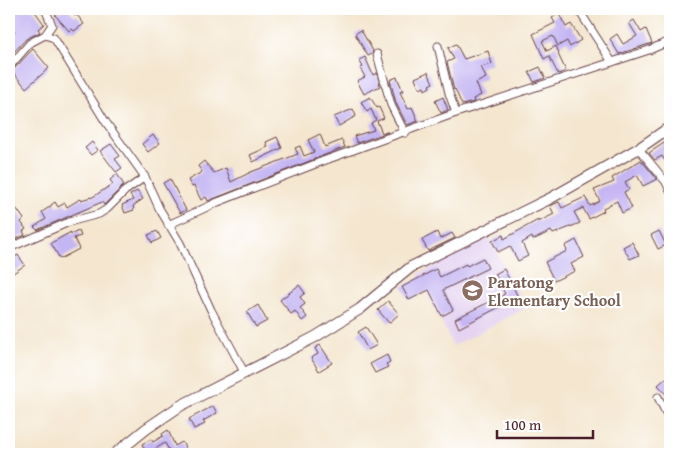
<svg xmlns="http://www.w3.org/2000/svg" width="679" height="463" font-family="'Gentium Book Plus',serif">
	<rect width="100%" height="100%" fill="#fff"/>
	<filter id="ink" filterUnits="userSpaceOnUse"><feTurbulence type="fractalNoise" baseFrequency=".02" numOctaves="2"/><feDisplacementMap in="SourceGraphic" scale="10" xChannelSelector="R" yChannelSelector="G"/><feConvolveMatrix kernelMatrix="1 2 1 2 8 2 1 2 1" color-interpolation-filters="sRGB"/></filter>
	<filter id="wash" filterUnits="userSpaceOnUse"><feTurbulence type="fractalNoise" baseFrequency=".0096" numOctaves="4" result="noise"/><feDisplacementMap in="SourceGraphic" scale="20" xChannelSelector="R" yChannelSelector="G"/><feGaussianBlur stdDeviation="1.12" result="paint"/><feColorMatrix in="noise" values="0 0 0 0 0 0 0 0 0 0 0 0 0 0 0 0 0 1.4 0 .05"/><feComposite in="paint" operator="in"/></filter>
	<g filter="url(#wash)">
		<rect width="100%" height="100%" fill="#f4e6cf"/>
		<!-- built -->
		<polygon fill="#e5d3f1" points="489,238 526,308 453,346 418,274"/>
		<g id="blocks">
			<!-- building -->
			<g fill="#c4b5f3">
				<polygon points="9,9 33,9 44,24 38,29 40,32 26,39 14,52 9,48 9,38 15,32 9,26"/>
				<polygon points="63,9 68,9 75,16 77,15 84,24 74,31 72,29 69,31 55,15"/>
				<polygon points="559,14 566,27 571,24 581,40 570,47 567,41 558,46 553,36 542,41 547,51 556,46 559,53 558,54 566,71 558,74 549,56 544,59 533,34 555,23 552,18"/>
				<polygon points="634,20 641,32 646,29 652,43 619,54 610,39 617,34 623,44 637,36 629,23"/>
				<polygon points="361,30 373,51 372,54 368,56 355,34"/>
				<polygon points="456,44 464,59 488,51 492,64 481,67 486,78 476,83 481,95 473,99 474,102 462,105 455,89 454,90 447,62 454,59 448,48"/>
				<polygon points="33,49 49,68 26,88 12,71"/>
				<polygon points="365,57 373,75 377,73 380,86 364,94 357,81 365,77 360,68 363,67 359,60"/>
				<polygon points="540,67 545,78 534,82 529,72"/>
				<polygon points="428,72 433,83 429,85 430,87 425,90 424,87 420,89 415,78"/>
				<polygon points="397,77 403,91 400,92 408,109 412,107 418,121 407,125 396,103 390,80"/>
				<polygon points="370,97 377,108 379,107 384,118 377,121 382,133 388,132 357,143 354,136 374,130 371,123 376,120 371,109 367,112 361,102"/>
				<polygon points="443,97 448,110 441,113 435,101"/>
				<polygon points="353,109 356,116 339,126 334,117"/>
				<polygon points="320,134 325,147 342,140 345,147 208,201 206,197 201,200 194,186 192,187 188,180 202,172 198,166 204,161 214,173 226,168 231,182 251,172 298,154 295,148 300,146 304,156 314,152 308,140"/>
				<polygon points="153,135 160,143 148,152 142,144"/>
				<polygon points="277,137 282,148 253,162 250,155 268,147 266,142"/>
				<polygon points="670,139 670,158 665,161 662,156 655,160 649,153"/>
				<polygon points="92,142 98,150 91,155 85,148"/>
				<polygon points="111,144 120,156 115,159 122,168 116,172 100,151"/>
				<polygon points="641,160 657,179 643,186 637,175 625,182 629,189 624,192 632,208 622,213 617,201 603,208 604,211 589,219 583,208 574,212 580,223 553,234 551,231 533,240 532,237 522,243 528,256 518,261 510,246 498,252 492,241 503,235 504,239 538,220 538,222 554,214 550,206 559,202 562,208 585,197 590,206 600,201 594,190 614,182 612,178"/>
				<polygon points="117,174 124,185 104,205 102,202 37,230 34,227 46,219 42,212 51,206 51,205 55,202 58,207 65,203 67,207 80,199 81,200 91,197 91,198 113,184 110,180"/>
				<polygon points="170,179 186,210 180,213 163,183"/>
				<polygon points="137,191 143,199 133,206 134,210 125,213 122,205 133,200 130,195"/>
				<polygon points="16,208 24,219 21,222 26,229 23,231 25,235 9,242 9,213"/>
				<polygon points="79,231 81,236 74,238 79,249 60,259 51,243 71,232 71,234"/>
				<polygon points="157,231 161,238 152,243 148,235"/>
				<polygon points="659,231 666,245 658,249 651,235"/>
				<polygon points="437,232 440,239 452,233 455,238 428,251 422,240"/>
				<polygon points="576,240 584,257 571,264 575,271 554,281 545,262 567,251 565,246"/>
				<polygon points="632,242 639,255 630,259 623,247"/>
				<polygon points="18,255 25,265 9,276 9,261"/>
				<polygon points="483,258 488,268 443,290 453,310 442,316 429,290 409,300 402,287 436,269 440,277 466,264 467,266"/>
				<polygon points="504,269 521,303 512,308 509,302 459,328 455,319 505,294 495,274"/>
				<polygon points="299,285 305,293 300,297 305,304 300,308 307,317 302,321 295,311 291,314 280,300"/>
				<polygon points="388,301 399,314 389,323 378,310"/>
				<polygon points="258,305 267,321 256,327 247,312"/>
				<polygon points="366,327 377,345 368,350 358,332"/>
				<polygon points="320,345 332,363 319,371 311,358 318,354 315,348"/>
				<polygon points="387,355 390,362 386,364 388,367 375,373 370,364"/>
				<polygon points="666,378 670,384 670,392 667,395 658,385"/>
				<polygon points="213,406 217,413 203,421 205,424 194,429 189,419"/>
				<polygon points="168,430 175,446 182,442 189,454 171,454 165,443 147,454 142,444 151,439 153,442 163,436 162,434"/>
			</g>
		</g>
	</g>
	<g filter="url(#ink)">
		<use href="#blocks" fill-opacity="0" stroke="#643d44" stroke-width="1"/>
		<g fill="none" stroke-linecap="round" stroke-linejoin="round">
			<defs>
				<g id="street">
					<polyline points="45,9 52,25 45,35 54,38 105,121 145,177 159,208 180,243 211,310 244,372"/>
					<polyline points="578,9 612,62"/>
					<polyline points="438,46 449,93 456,113"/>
					<polyline points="377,54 391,105 405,133"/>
					<polyline points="9,67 30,43 45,35"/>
					<polyline points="639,149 666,182 670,191"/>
					<polyline points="168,225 218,202 323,161 456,113 649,50 670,41"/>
					<polyline points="9,248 69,222 99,214 107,209 125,191 145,177"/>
					<polyline points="658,397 665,411 670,417"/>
					<polyline points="126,446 131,454"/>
				</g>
				<polyline id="secondary" points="115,454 146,429 180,406 315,337 360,309 411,267 551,198 641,147 670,127"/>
			</defs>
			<!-- street casing -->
			<use href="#street" stroke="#643d44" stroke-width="9"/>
			<!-- secondary casing -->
			<use href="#secondary" stroke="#643d44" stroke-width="12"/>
			<!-- street -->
			<use href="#street" stroke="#fff" stroke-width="7"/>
			<!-- secondary -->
			<use href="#secondary" stroke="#fff" stroke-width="10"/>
		</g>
	</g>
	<!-- icons -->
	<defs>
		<symbol id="school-disc" viewBox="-11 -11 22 22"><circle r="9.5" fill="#8d6e63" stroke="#fff"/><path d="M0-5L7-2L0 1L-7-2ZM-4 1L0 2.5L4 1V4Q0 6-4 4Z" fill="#fff"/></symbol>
	</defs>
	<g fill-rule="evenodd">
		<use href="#school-disc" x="460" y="278" width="25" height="25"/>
	</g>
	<g text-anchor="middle" stroke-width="4.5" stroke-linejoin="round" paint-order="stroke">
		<!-- education labels -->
		<g font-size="16" font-weight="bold" fill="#785e54" stroke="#fff" text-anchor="start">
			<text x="488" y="288">Paratong<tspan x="488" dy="18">Elementary School</tspan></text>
		</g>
	</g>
	<!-- margin -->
	<rect width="679" height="463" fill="none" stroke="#fff" stroke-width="30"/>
	<!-- scale -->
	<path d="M497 430v8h96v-8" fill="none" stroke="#4a1f2b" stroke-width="2.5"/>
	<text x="504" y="430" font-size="15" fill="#4a1f2b" stroke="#ffffff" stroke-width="4" paint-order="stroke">100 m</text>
</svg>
